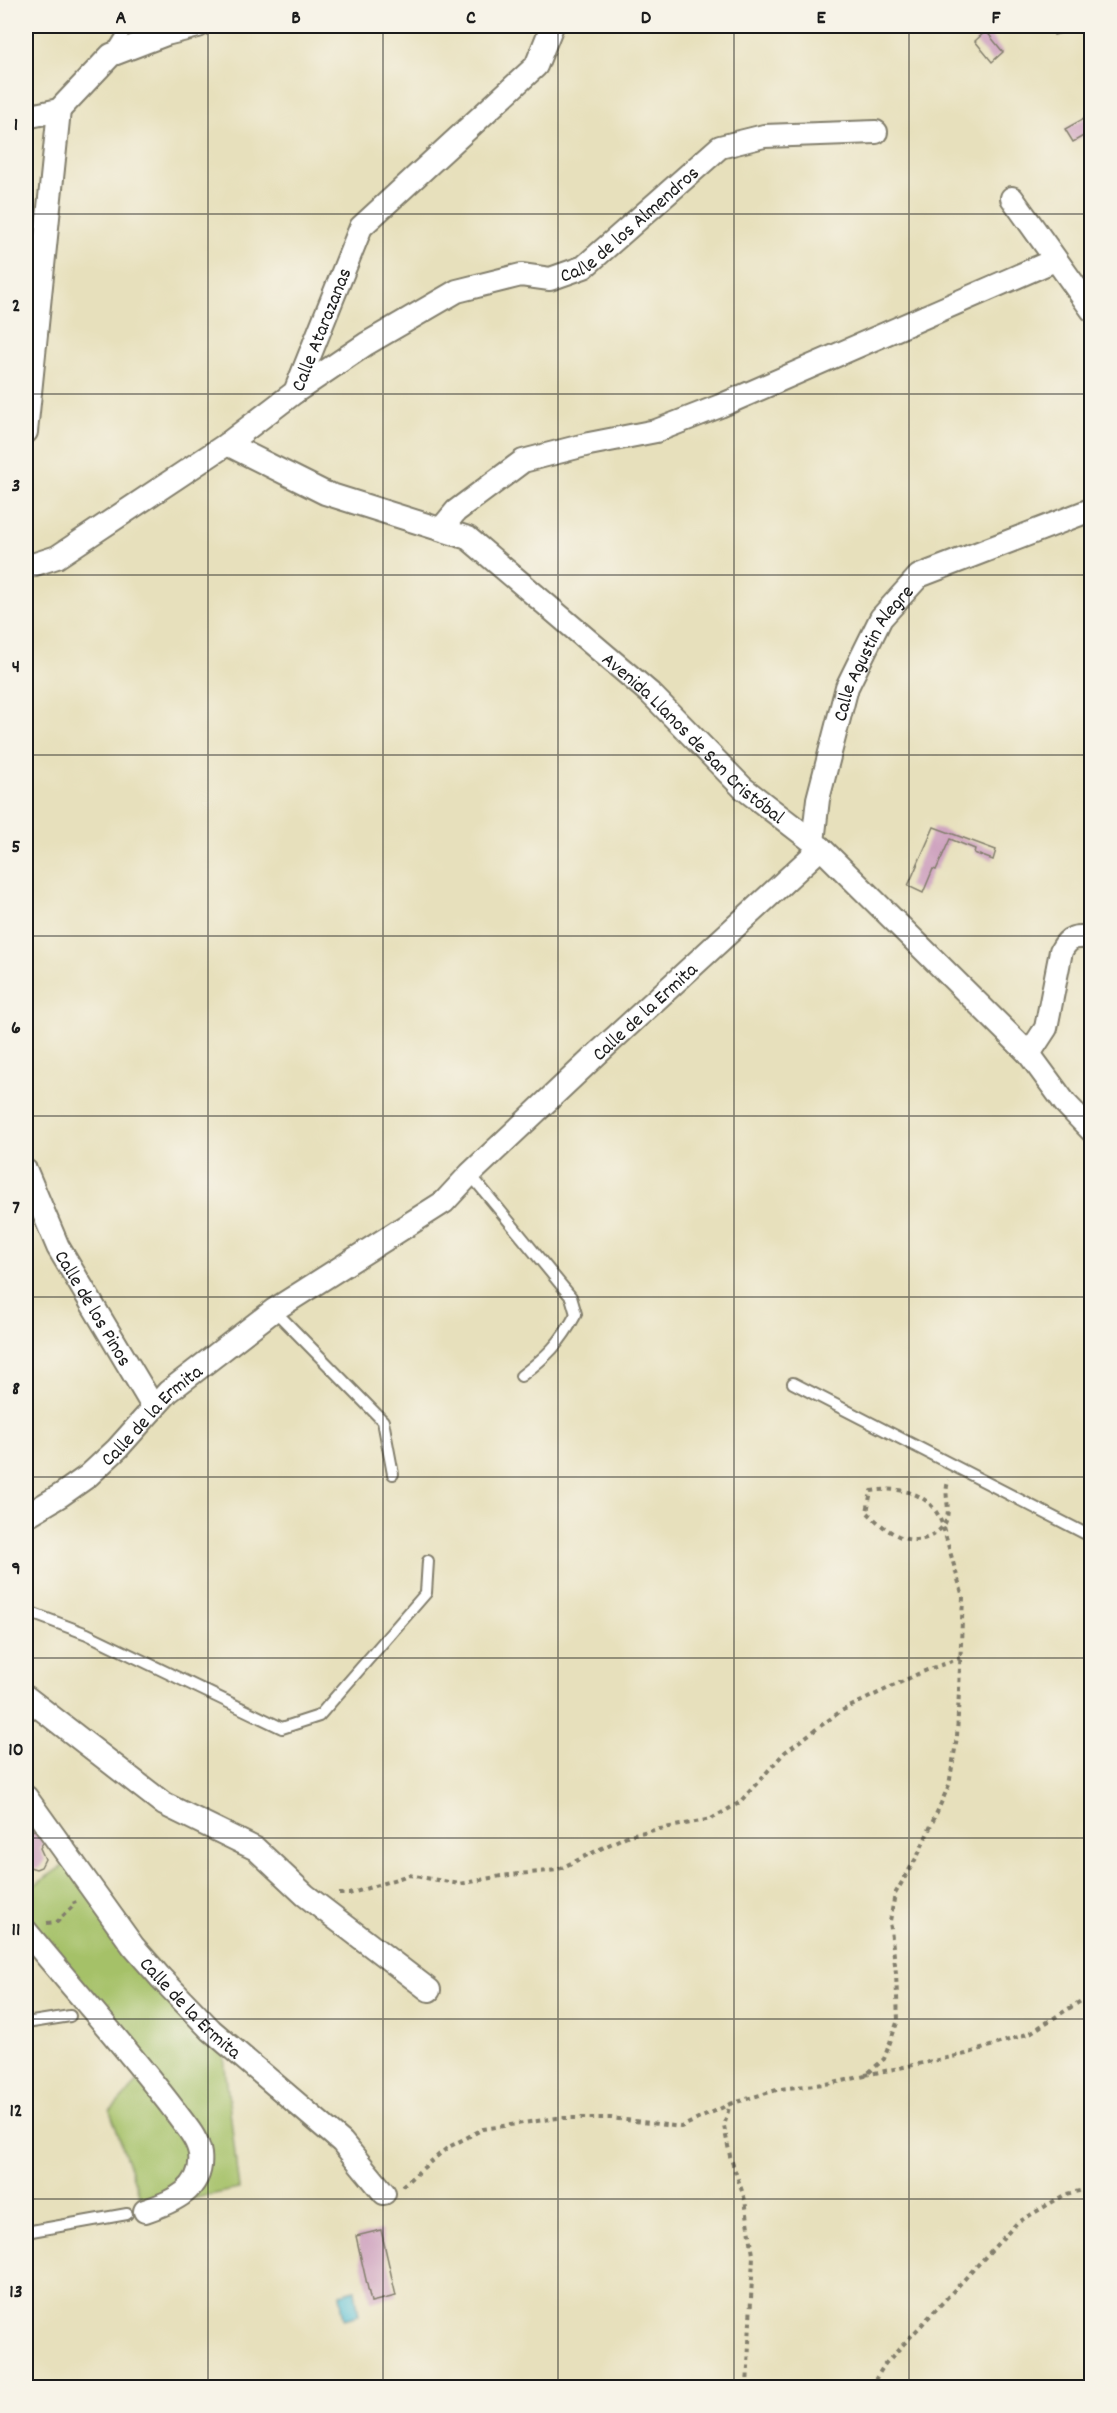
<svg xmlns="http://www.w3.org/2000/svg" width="1117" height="2413" font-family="Dekko,sans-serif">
	<rect width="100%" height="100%" fill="#f7f3e8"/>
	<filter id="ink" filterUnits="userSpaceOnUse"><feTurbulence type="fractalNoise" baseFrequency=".0167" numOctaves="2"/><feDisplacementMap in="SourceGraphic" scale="12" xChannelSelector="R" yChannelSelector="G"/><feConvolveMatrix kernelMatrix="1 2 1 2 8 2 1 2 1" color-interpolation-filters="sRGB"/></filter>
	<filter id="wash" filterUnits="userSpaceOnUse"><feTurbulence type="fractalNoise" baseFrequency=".008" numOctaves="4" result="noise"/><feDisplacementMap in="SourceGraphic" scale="24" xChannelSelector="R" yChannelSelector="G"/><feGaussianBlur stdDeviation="1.35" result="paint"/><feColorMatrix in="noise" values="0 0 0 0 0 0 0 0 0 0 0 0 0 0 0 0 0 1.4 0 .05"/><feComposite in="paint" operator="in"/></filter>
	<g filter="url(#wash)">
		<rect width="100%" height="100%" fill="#e7e0bc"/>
		<!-- green -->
		<polygon fill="#a5c168" stroke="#606e42" stroke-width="1.5" points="70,1861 222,2040 239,2189 161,2205 145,2211 110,2111 145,2074 26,1931 26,1891"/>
		<!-- water -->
		<polygon fill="#58c0d4" stroke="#3a6e78" stroke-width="1.5" points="355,2290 359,2315 344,2319 340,2294"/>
		<g id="blocks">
			<!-- building -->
			<g fill="#cda0be">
				<polygon points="1051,26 1087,26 1054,35"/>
				<polygon points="986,31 1003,52 992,62 975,41"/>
				<polygon points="1092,114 1092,131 1073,142 1065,129"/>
				<polygon points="934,827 996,850 993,860 974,853 975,849 950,839 936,870 933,869 923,893 908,886"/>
				<polygon points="26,1827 27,1831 39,1830 44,1841 40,1848 45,1859 41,1867 36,1869 26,1866"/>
				<polygon points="381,2230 396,2296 371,2302 356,2236"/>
			</g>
		</g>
	</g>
	<g filter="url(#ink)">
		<use href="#blocks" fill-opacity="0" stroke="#827e6c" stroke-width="1.5"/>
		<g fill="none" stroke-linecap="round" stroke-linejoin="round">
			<defs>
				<g id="service">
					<polyline points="112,52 128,26"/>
					<path d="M470,1174L571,1297L576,1314C560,1344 547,1356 521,1376"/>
					<polyline points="274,1310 383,1421 393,1474"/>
					<polyline points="793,1383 1092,1537"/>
					<polyline points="26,1611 87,1634 282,1728 319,1716 426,1593 428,1561"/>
					<polyline points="26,2023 70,2016"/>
					<polyline points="26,2232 127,2214"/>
				</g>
				<g id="minor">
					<polyline points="59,110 111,55 166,34 198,26"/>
					<polyline points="26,117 59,110"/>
					<polyline points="1012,198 1092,310"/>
					<path id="s1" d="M295,392L366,344L457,291L521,275L550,279L584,267L720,147L764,136L876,132"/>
					<polyline points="26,432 59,110"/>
					<path id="s2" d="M227,444L325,493L468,538L651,694L743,788L821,848L1029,1054L1065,1103L1092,1131"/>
					<polyline points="441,529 456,511 523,461 589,444 656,431 720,406 1055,260"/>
					<path id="s3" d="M26,567L57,557L227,444L295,392L361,227L536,66L552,26"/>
					<path id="s4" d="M813,842L818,799L847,687L881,618L919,576L1088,511"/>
					<path d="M1029,1054L1046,1028L1061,951C1069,936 1076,936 1092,937"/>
					<path id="s5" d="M26,1171L58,1247L154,1408"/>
					<path id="s6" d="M26,1516L61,1495L88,1476L117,1449L168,1392L274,1310L444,1202L470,1174L596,1055L821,848"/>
					<polyline points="26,1697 164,1804 256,1849 305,1895 429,1990"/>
					<path id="s7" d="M26,1797L133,1946L160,1977L211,2030L342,2142L384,2193"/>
					<path d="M26,1931C75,1991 128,2049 175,2111C184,2124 198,2138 200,2154C204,2189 173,2202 145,2211"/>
				</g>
			</defs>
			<!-- service casing -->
			<use href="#service" stroke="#827e6c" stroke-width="14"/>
			<!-- minor casing -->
			<use href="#minor" stroke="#827e6c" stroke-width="26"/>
			<!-- path -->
			<g stroke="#827e6c" stroke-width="4" stroke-dasharray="4.5 4.5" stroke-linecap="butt">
				<polyline points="339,1894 349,1894 409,1875 460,1884 501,1876 557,1870 629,1835 711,1819 739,1803 785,1752 841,1711 922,1672 960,1658"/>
				<polyline points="47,1923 57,1922 75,1904 74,1901"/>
				<polyline points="865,2075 966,2054 1030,2033 1092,1994"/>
				<polyline points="402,2186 447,2148 483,2129 557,2118 611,2118 681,2127 730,2104"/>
				<path d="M747,2388L753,2255L745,2200L730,2156L724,2126L730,2104L780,2089L833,2083L865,2076L884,2059L898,2020L896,1973L890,1921L895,1894L918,1855L949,1785L957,1737L963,1597L943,1527C933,1493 902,1486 871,1491L867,1512C885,1530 911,1552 937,1532C942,1528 946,1524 947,1517C950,1505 943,1492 949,1480"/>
				<polyline points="870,2388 885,2364 1017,2223 1066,2194 1092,2188"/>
			</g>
			<!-- service -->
			<use href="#service" stroke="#fff" stroke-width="10"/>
			<!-- minor -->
			<use href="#minor" stroke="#fff" stroke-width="22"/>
		</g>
	</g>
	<!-- grid -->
	<path fill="none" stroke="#1c1c1c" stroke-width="1.5" stroke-opacity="0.55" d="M208,26V2388M383,26V2388M558,26V2388M734,26V2388M909,26V2388M26,214H1092M26,394H1092M26,575H1092M26,755H1092M26,936H1092M26,1116H1092M26,1297H1092M26,1477H1092M26,1658H1092M26,1838H1092M26,2019H1092M26,2199H1092"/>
	<g text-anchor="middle" stroke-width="6" stroke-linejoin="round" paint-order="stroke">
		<!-- street labels -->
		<g font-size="20" fill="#1c1c1c" stroke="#f7f3e8">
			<text dy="7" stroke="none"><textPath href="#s1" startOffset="384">Calle de los Almendros</textPath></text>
			<text dy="7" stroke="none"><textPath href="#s3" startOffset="390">Calle Atarazanas</textPath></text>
			<text dy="7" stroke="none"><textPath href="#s4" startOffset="201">Calle Agustin Alegre</textPath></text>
			<text dy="7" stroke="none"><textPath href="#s2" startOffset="561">Avenida Llanos de San Cristóbal</textPath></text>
			<text dy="7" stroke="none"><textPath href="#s6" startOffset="802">Calle de la Ermita</textPath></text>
			<text dy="7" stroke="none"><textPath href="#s5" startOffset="153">Calle de los Pinos</textPath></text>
			<text dy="7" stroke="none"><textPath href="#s6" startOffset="162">Calle de la Ermita</textPath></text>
			<text dy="7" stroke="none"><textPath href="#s7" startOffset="268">Calle de la Ermita</textPath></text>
		</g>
	</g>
	<!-- margin -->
	<rect width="1117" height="2413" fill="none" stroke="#f7f3e8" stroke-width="66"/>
	<rect x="33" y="33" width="1051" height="2347" fill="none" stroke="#1c1c1c" stroke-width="2"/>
	<g font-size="20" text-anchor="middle" font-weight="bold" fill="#1c1c1c">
		<text x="121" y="23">A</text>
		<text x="296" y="23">B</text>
		<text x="471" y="23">C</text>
		<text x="646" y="23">D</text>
		<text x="821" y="23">E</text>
		<text x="996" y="23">F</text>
		<text x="16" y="130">1</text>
		<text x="16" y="311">2</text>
		<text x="16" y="491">3</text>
		<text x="16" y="672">4</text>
		<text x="16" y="852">5</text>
		<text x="16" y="1033">6</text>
		<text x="16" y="1213">7</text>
		<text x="16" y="1394">8</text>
		<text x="16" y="1574">9</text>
		<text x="16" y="1755">10</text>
		<text x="16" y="1935">11</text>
		<text x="16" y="2116">12</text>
		<text x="16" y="2297">13</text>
	</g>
</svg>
